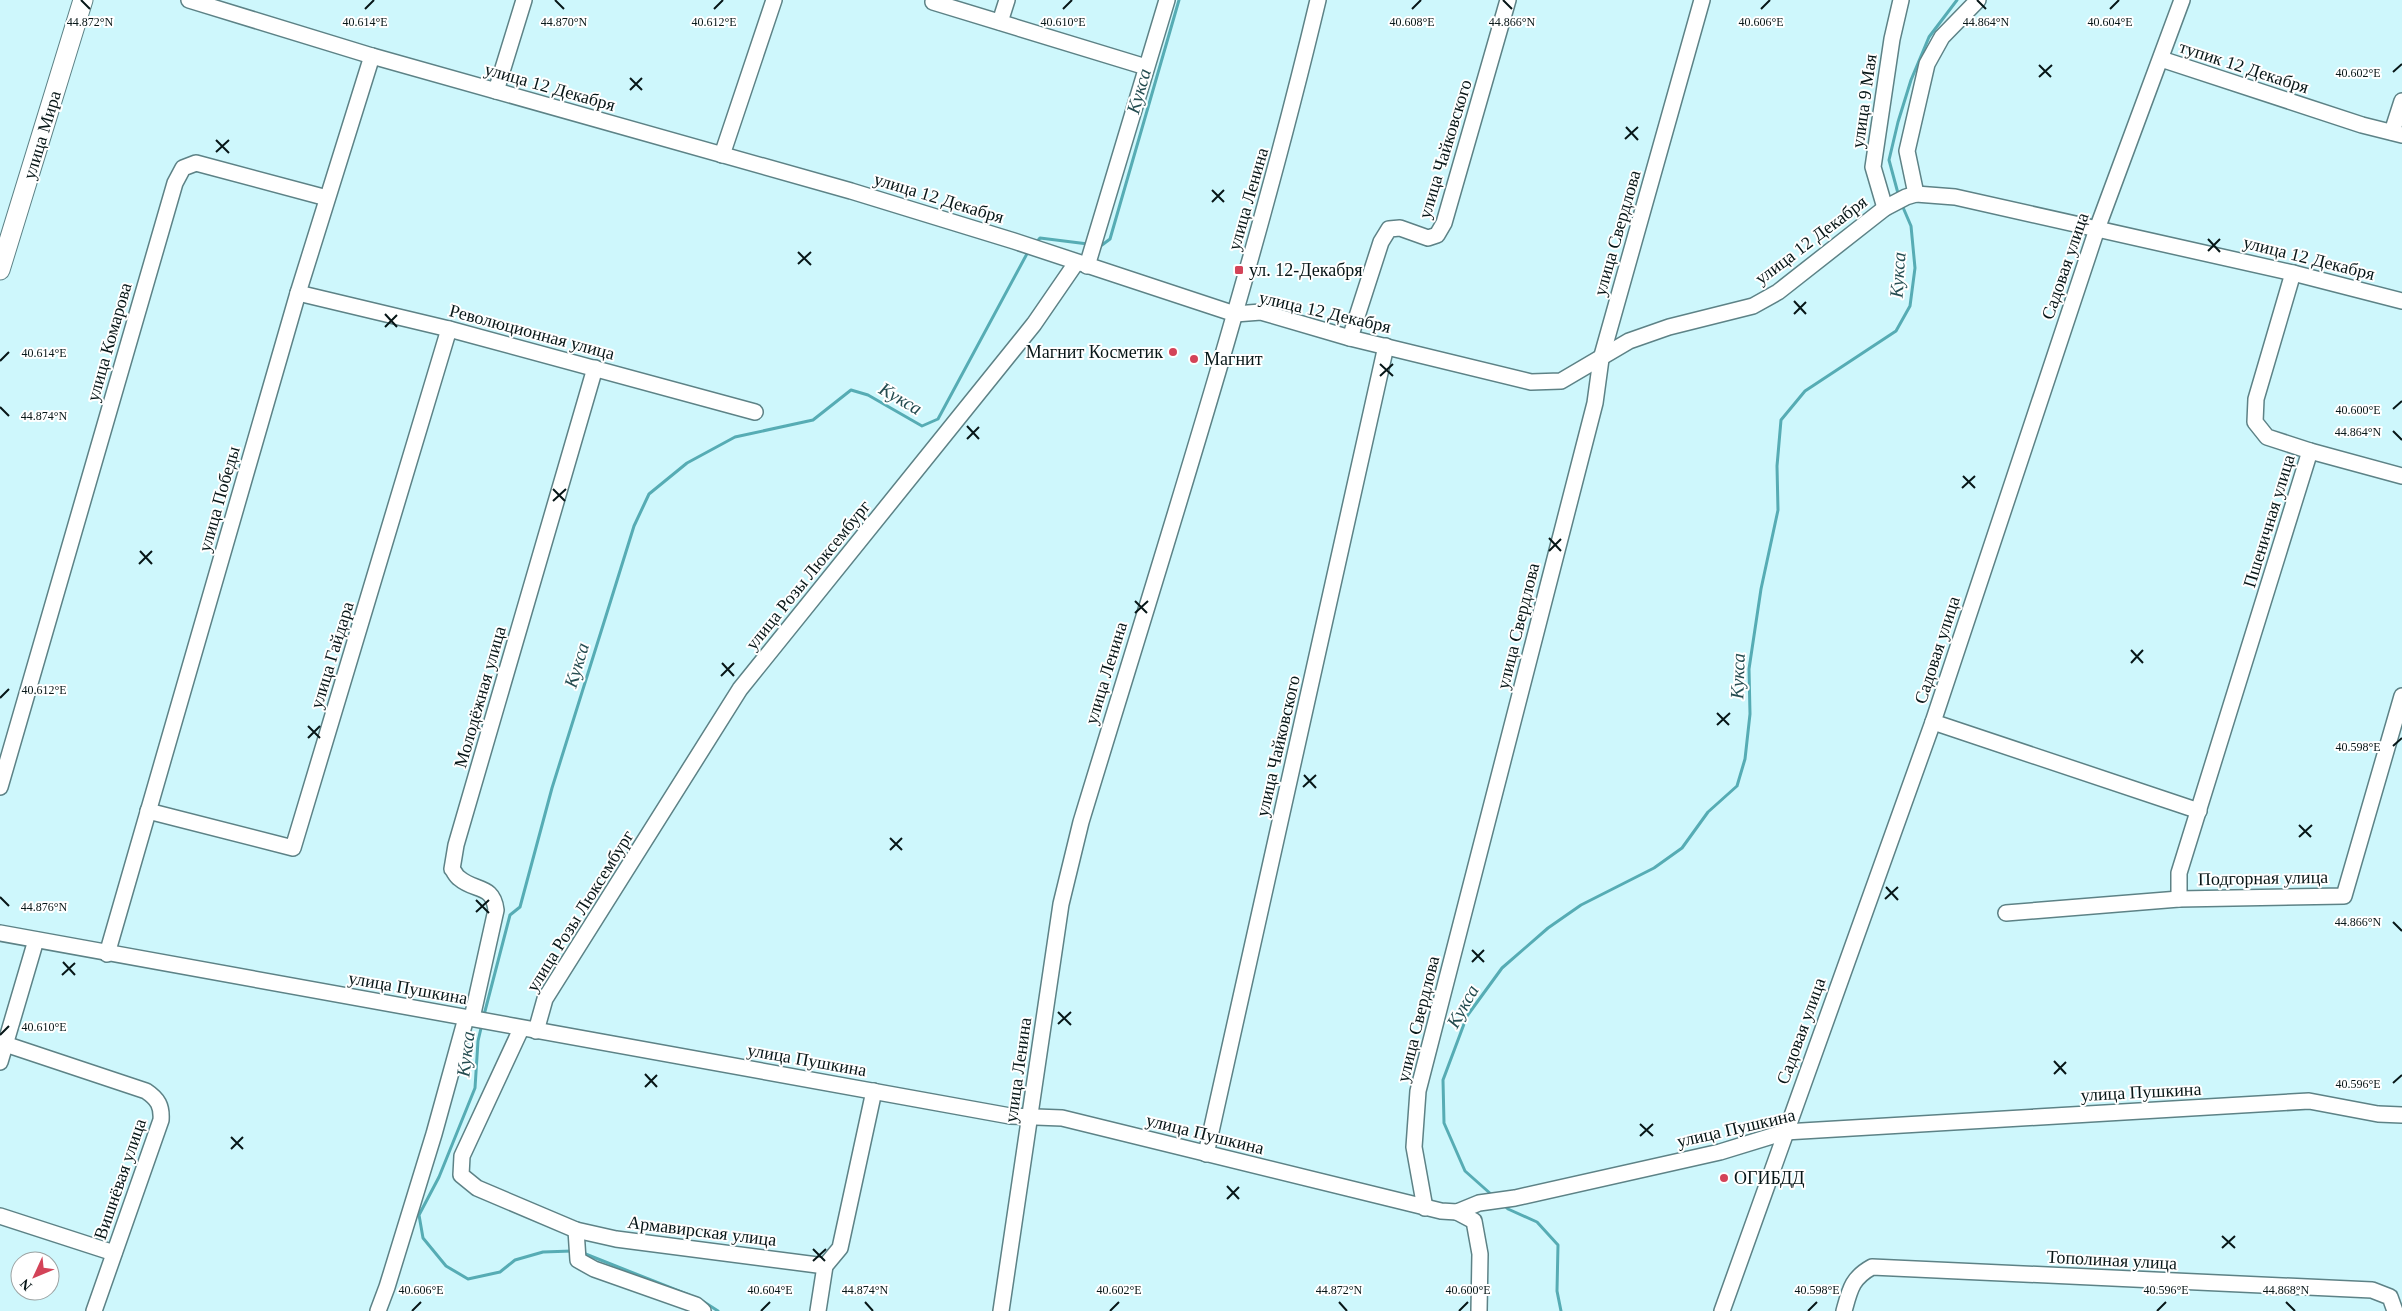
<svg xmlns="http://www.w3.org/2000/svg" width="2402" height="1311" font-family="'Times New Roman',serif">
	<rect width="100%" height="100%" fill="#cef7fc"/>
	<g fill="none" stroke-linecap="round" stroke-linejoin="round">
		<!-- stream -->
		<g stroke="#56acb4" stroke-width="3">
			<polyline points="1899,197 1889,160 1898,122 1911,80 1929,37 1957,0"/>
			<polyline points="1035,244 1040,238 1088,244"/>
			<polyline points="1102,245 1110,239 1179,0"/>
			<polyline points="484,1015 510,915 520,907 552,788 610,603 634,526 649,494 687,463 735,437 813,420 851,390 868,395 922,426 938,419 1029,250"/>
			<polyline points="482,1024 478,1041 475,1088 439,1177 419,1215 423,1238 446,1266 468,1279 500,1272 515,1260 543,1252 572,1251"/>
			<polyline points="1492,1195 1465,1171 1444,1123 1443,1080 1467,1016 1502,968 1548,928 1581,905 1654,868 1682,848 1708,812 1737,786 1745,759 1750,714 1749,669 1761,589 1778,510 1777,466 1781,420 1805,391 1896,331 1910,306 1915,268 1911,226 1902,205"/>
			<polyline points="1503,1204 1508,1209 1537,1222 1558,1245 1557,1291 1561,1311"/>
			<polyline points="583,1253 689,1295"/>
			<polyline points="701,1300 718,1311"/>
		</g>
		<defs>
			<g id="minor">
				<polyline points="189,0 372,56 851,191 1014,241 1235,314 1261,312 1350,338 1531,382 1561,381 1629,341 1669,327 1753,306 1778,292 1885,208 1906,197 1916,194 1955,197 2293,273 2402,301"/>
				<polyline points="933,2 1146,67"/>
				<polyline points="1000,22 1007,0"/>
				<polyline points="2161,59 2362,125 2402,135"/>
				<polyline points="496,91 524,0"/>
				<polyline points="2392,132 2402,101"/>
				<polyline points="722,155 774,0"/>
				<polyline points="1916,194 1907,151 1927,64 1942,37 1978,0"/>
				<polyline points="1885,208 1873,167 1892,39 1901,0"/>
				<polyline points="1087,266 1167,0"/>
				<polyline points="298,293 449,329 755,412"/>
				<polyline points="1350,338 1381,242 1389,229 1400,228 1428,238 1437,235 1444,223 1508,0"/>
				<polyline points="2310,451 2402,476"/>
				<polyline points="1933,722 2199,811"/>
				<polyline points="0,787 175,183 183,168 196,163 327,198"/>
				<polyline points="148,811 293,848 449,329"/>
				<polyline points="2179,899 2179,873 2310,451 2267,437 2255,422 2256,399 2293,273"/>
				<polyline points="2006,913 2179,899 2344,896 2402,696"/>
				<polyline points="0,933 1010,1116 1062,1118 1441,1211 1457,1212 1479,1203 1515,1198 1720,1152 1785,1132 2309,1101 2378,1114 2402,1115"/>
				<polyline points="107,954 298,293 372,56"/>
				<path d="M472,1018L496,910C493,884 475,892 459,878C456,876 454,871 452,869L456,845L595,368"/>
				<polyline points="521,1029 462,1156 461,1175 477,1188 576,1230 616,1239 825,1266"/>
				<polyline points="536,1031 545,999 740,689 1034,324 1076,263"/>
				<path d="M5,1044L146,1091C158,1099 162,1106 161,1120L94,1311"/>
				<polyline points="0,1062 36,940"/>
				<polyline points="1206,1154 1386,346"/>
				<polyline points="1425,1208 1414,1147 1418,1091 1595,403 1601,359 1702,0"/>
				<polyline points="1457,1212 1474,1221 1480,1254 1479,1311"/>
				<polyline points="0,1216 114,1253"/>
				<polyline points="576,1230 578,1260 594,1269 696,1305 703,1311"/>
				<polyline points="378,1311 387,1287 434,1134 466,1018"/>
				<polyline points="818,1311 825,1266 840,1248 874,1091"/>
				<path d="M1001,1311L1061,904L1081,822C1164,549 1252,277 1318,0"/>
				<polyline points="1722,1311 1933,722 2097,229 2182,0"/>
				<path d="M1844,1311C1850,1289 1852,1278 1872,1267L2372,1290L2390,1297L2395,1311"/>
			</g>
			<polyline id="major" points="0,270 83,0"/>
		</defs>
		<!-- minor casing -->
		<use href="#minor" stroke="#5d8286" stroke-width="18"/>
		<!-- major casing -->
		<use href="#major" stroke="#5d8286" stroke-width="21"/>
		<!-- minor -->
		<use href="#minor" stroke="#fff" stroke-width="15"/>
		<!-- major -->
		<use href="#major" stroke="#fff" stroke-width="19"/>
	</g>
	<!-- ticks -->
	<path fill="none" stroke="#071617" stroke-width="2" d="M81,0L90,9M555,0L564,9M1503,0L1512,9M1977,0L1986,9M365,9L374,0M714,9L723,0M1063,9L1072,0M1412,9L1421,0M1761,9L1770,0M2110,9L2119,0M2039,65L2051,77M2393,72L2402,64M2039,77L2052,65M630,78L642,90M630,90L642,78M1626,127L1638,140M1625,139L1638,127M216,140L229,153M216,152L229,140M1212,190L1224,202M1212,202L1224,190M2208,239L2220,252M2208,251L2220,239M798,252L811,265M798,264L811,252M1794,301L1806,314M385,314L397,327M1794,314L1806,302M385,327L397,315M0,361L9,352M1380,364L1393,376M1380,376L1393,364M0,407L9,416M2393,409L2402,401M967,426L979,439M2393,431L2402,440M967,439L979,427M1963,476L1975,488M1962,488L1975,476M553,489L565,501M553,501L566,489M1549,538L1561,551M140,551L152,564M1549,551L1561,539M139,564L152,551M1135,601L1147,613M1135,613L1148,601M2131,650L2143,663M722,663L734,676M2131,663L2143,650M721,676L734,663M0,698L9,689M1717,713L1729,725M1717,725L1730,713M308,726L320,738M308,738L320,726M2393,746L2402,738M1304,775L1316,788M1303,787L1316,775M2299,825L2311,837M2299,837L2312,825M890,838L902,850M890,850L902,838M1886,887L1898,900M0,897L9,906M1885,899L1898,887M476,900L489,913M476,912L489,900M2393,922L2402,931M1472,950L1484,962M63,962L75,975M1472,962L1484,950M62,975L75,963M1058,1012L1071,1025M1058,1024L1071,1012M0,1035L9,1026M2054,1061L2066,1074M645,1074L657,1087M2054,1074L2066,1062M2393,1083L2402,1075M645,1087L657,1075M1640,1124L1653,1136M1640,1136L1653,1124M231,1137L243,1149M231,1149L243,1137M1227,1186L1239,1199M1227,1199L1239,1187M2222,1236L2235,1248M2222,1248L2235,1236M813,1249L825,1261M813,1261L826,1249M865,1302L873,1311M1339,1302L1347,1311M2286,1302L2295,1311M412,1311L421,1302M761,1311L770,1302M1110,1311L1119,1302M1459,1311L1468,1302M1808,1311L1817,1302M2157,1311L2166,1302"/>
	<!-- markers -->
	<g fill="#d34358" stroke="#fff" stroke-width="2">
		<rect x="1234" y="265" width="10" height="10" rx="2.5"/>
		<circle cx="1173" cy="352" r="5"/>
		<circle cx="1194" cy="359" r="5"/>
		<circle cx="1724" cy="1178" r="5"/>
	</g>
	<g text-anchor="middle" stroke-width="4" stroke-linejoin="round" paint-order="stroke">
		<!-- street labels -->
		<g font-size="18" fill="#071617" stroke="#fff">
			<text transform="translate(2244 67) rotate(18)" y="6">тупик 12 Декабря</text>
			<text transform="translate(550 87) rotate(16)" y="6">улица 12 Декабря</text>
			<text transform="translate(1864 101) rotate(-82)" y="6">улица 9 Мая</text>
			<text transform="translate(42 135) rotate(-73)" y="6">улица Мира</text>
			<text transform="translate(1445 149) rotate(-73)" y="6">улица Чайковского</text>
			<text transform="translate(939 198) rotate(17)" y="6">улица 12 Декабря</text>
			<text transform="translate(1248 199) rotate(-74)" y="6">улица Ленина</text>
			<text transform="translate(1617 233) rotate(-74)" y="6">улица Свердлова</text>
			<text transform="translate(1811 240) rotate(-37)" y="6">улица 12 Декабря</text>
			<text transform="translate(2309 258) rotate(14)" y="6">улица 12 Декабря</text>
			<text transform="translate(2065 266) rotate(-71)" y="6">Садовая улица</text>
			<text transform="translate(1325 312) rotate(13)" y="6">улица 12 Декабря</text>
			<text transform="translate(532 332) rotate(15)" y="6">Революционная улица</text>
			<text transform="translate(109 342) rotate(-74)" y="6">улица Комарова</text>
			<text transform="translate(219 499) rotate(-74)" y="6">улица Победы</text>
			<text transform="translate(2269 521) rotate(-73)" y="6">Пшеничная улица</text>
			<text transform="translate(808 575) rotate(-51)" y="6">улица Розы Люксембург</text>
			<text transform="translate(1518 626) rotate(-76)" y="6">улица Свердлова</text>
			<text transform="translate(1937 650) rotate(-72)" y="6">Садовая улица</text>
			<text transform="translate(332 655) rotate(-73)" y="6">улица Гайдара</text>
			<text transform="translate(1106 673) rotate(-73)" y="6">улица Ленина</text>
			<text transform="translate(480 697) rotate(-74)" y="6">Молодёжная улица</text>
			<text transform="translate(1278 746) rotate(-77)" y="6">улица Чайковского</text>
			<text transform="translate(2263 878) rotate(-1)" y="6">Подгорная улица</text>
			<text transform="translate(580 911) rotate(-58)" y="6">улица Розы Люксембург</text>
			<text transform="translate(408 988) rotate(10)" y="6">улица Пушкина</text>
			<text transform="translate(1418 1019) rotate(-76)" y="6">улица Свердлова</text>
			<text transform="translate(1801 1031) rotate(-70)" y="6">Садовая улица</text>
			<text transform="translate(807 1060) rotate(10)" y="6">улица Пушкина</text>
			<text transform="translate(1018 1070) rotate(-82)" y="6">улица Ленина</text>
			<text transform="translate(2141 1092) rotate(-3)" y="6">улица Пушкина</text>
			<text transform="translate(1736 1128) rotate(-13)" y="6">улица Пушкина</text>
			<text transform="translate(1205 1134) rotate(14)" y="6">улица Пушкина</text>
			<text transform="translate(120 1179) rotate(-71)" y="6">Вишнёвая улица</text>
			<text transform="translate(702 1231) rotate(7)" y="6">Армавирская улица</text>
			<text transform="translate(2112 1260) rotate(3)" y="6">Тополиная улица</text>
		</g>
		<!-- poi labels -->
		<g font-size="18" fill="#071617" stroke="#fff" text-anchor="start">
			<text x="1249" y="276">ул. 12-Декабря</text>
			<text x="1163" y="358" text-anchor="end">Магнит Косметик</text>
			<text x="1204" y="365">Магнит</text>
			<text x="1734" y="1184">ОГИБДД</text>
		</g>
		<!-- water labels -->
		<g font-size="19" font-style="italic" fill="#244c50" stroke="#fff">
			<text transform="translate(1138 91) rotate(-74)" y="7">Кукса</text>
			<text transform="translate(1897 275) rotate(-86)" y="7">Кукса</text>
			<text transform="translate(901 398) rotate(30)" y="7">Кукса</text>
			<text transform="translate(576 665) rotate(-73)" y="7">Кукса</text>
			<text transform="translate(1737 676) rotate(-88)" y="7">Кукса</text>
			<text transform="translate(1462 1006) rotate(-61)" y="7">Кукса</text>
			<text transform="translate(465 1054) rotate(-83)" y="7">Кукса</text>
		</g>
	</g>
	<g font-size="12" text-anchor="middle" fill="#071617" stroke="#fff" stroke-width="4" stroke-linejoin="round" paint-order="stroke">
		<text x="365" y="26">40.614°E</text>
		<text x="714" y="26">40.612°E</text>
		<text x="1063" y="26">40.610°E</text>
		<text x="1412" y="26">40.608°E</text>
		<text x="1761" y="26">40.606°E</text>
		<text x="2110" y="26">40.604°E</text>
		<text x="90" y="26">44.872°N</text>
		<text x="564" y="26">44.870°N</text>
		<text x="1512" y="26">44.866°N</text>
		<text x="1986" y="26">44.864°N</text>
		<text x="2358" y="77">40.602°E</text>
		<text x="44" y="357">40.614°E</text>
		<text x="2358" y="414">40.600°E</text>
		<text x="44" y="420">44.874°N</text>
		<text x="2358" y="436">44.864°N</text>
		<text x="44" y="694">40.612°E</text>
		<text x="2358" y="751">40.598°E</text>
		<text x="44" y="911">44.876°N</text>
		<text x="2358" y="926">44.866°N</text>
		<text x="44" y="1031">40.610°E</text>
		<text x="2358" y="1088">40.596°E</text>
		<text x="865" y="1294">44.874°N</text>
		<text x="1339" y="1294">44.872°N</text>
		<text x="2286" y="1294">44.868°N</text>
		<text x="421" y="1294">40.606°E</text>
		<text x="770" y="1294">40.604°E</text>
		<text x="1119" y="1294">40.602°E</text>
		<text x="1468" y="1294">40.600°E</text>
		<text x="1817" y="1294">40.598°E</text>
		<text x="2166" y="1294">40.596°E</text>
	</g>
	<!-- north arrow -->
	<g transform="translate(35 1276) rotate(226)"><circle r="24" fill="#ffffff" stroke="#9ca2a2"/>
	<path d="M0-4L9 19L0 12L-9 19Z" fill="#d34358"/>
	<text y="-8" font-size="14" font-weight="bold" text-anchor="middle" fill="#071617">N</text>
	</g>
</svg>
